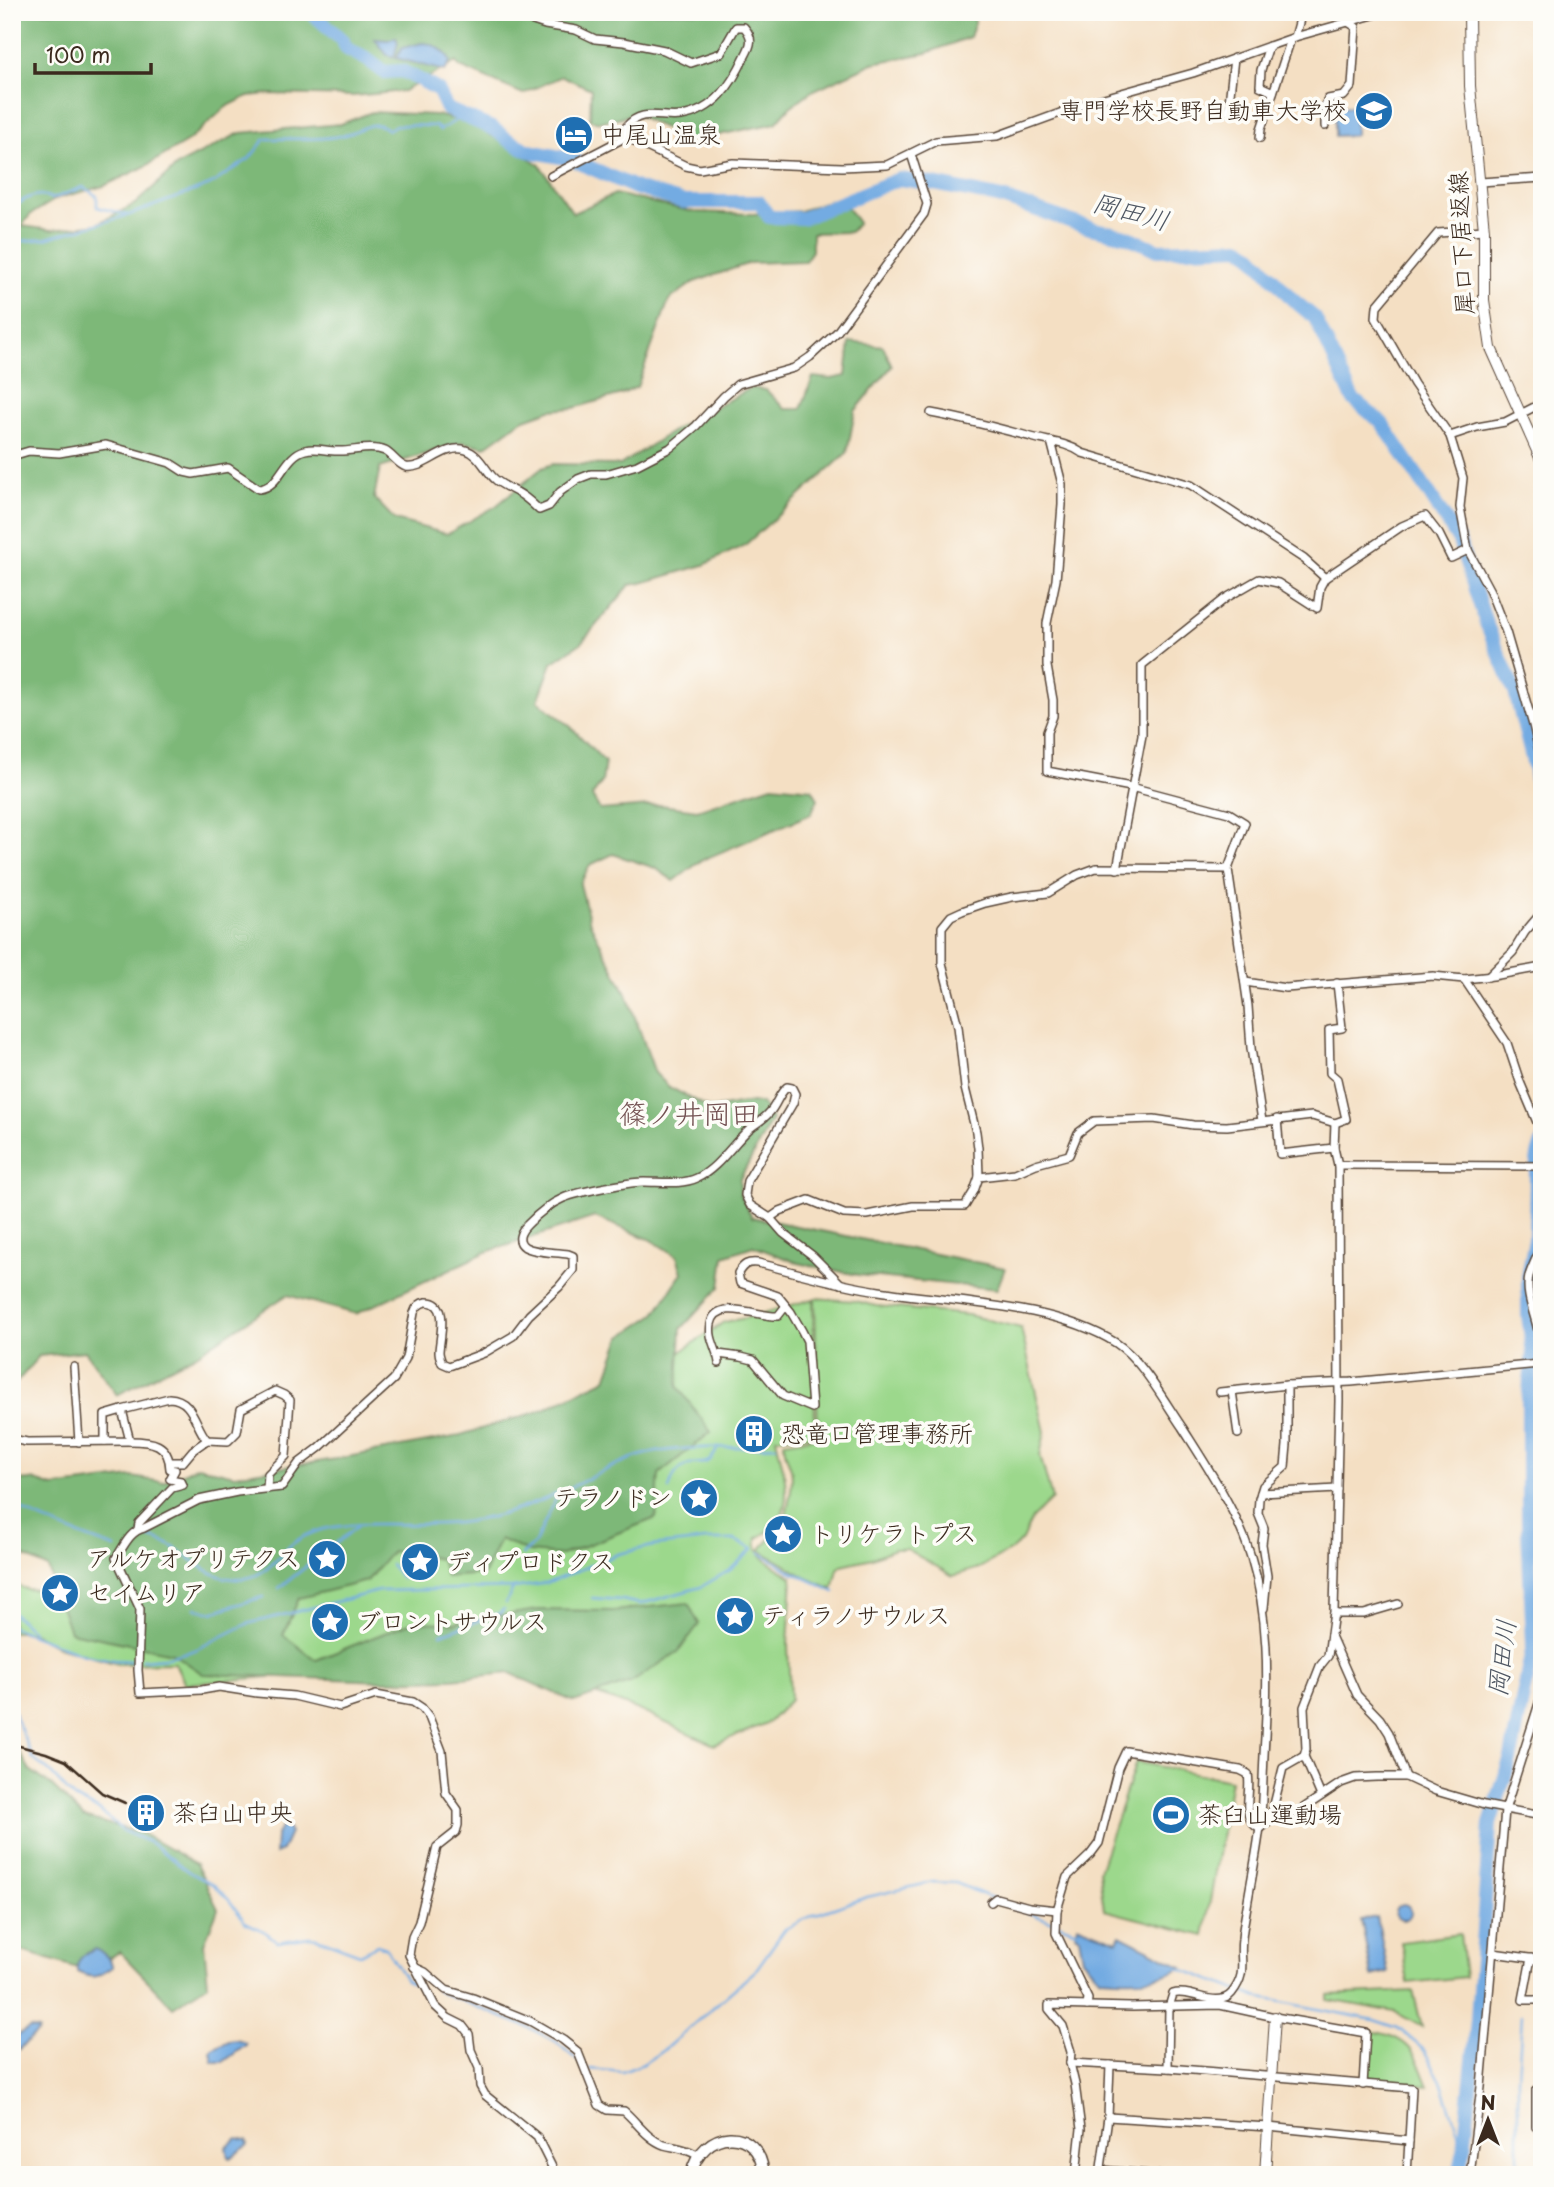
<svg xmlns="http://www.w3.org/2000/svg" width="1554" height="2187" font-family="'Playpen Sans','Klee One',sans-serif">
	<rect width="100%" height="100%" fill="#fdfcf7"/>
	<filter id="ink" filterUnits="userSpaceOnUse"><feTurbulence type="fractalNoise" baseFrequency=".0143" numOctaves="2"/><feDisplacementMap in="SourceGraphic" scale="14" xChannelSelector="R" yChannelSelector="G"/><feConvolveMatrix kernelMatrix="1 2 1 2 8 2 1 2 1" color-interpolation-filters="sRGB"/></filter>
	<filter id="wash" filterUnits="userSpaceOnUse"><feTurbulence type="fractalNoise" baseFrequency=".00686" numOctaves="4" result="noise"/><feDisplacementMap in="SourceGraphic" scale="28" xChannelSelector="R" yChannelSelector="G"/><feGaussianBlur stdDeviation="1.57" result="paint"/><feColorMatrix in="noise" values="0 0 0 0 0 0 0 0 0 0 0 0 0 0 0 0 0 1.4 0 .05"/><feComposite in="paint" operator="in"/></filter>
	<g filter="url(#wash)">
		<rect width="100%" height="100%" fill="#f4dfc3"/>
		<!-- green -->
		<g fill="#9cd88c" stroke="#6c8155" stroke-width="2">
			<path d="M815,1298L854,1301L877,1306L968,1315L1021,1328L1045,1432L1040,1455L1052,1499L1032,1518L1022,1540L1013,1549L979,1568L953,1576L906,1549H894L872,1558L842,1565L838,1569L833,1589L807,1578L760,1550C767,1542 777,1533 782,1524C788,1513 794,1481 791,1469C788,1459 784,1453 784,1442L818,1437Z"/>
			<path d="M813,1299L815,1435L776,1438C784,1475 801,1517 757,1538C754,1559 777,1567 792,1577L788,1645L790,1700L769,1722L714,1745L634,1708L535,1673L340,1671L185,1684L175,1663L118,1664L58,1647L31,1632H12V1582C24,1591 33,1590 48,1589L520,1425L678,1354L724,1322L746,1318Z"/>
			<polygon points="1136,1762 1231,1780 1204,1936 1104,1910 1099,1871"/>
			<polygon points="1460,1934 1465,1977 1408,1983 1401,1942"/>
			<polygon points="1413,1991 1422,2027 1395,2012 1328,2000 1328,1995"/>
			<path d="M1369,2031C1386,2033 1404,2038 1414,2054C1420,2063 1423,2076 1428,2086L1370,2082L1367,2078Z"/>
		</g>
		<!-- forest -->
		<g fill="#7db878" stroke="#5c714b" stroke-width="2">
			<polygon points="12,12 974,12 975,22 970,37 927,53 873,63 812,91 790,107 776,123 690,141 635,114 600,122 590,120 591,89 562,76 523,94 460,67 456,62 404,91 353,96 268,94 248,96 226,107 188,141 144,167 104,186 58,198 30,215 22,226 52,230 97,224 135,204 178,165 240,133 341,124 372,112 436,115 471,123 539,164 573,213 615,194 694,212 753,214 800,211 840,197 858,223 850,232 812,233 812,251 805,261 750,263 694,282 669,300 637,387 622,394 574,408 550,410 522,420 485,447 463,442 380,468 374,498 395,520 447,534 496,506 542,468 553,464 620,465 685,423 751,388 766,390 785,409 801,409 813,377 831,379 846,376 850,342 883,346 892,366 855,411 847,453 745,545 704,565 642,583 630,585 581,643 552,663 538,701 571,727 605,762 602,782 592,796 600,810 661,805 697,810 772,785 812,789 818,799 811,814 702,860 674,881 655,868 613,854 590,865 580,884 590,923 627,995 655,1073 669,1087 711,1109 743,1103 761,1103 772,1119 740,1179 740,1194 752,1217 1005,1268 997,1289 858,1275 798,1263 753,1246 724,1256 720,1287 681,1329 678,1387 711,1432 659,1474 656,1518 562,1555 528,1552 500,1539 484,1574 446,1577 441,1559 392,1551 367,1581 299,1598 283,1635 316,1660 412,1622 453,1623 538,1610 613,1611 688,1603 699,1624 679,1651 632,1682 574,1702 510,1673 451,1679 383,1681 203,1674 172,1653 70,1632 48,1568 12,1550 12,1481 33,1480 53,1487 132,1477 163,1482 198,1466 234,1475 336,1459 454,1437 540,1411 606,1379 621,1337 655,1314 682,1273 677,1256 649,1239 595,1217 484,1253 356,1314 287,1295 195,1355 117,1395 85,1351 39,1356 12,1388"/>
			<polygon points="12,1740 30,1770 51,1785 83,1817 141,1833 196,1864 218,1909 204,1944 208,1984 173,2007 120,1952 84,1970 12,1948"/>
		</g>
		<!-- water -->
		<g fill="#73abe2" stroke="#576a80" stroke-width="2">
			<polygon points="396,37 398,43 394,57 387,55 375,39 388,40"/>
			<path d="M422,43C433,43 447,51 450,62L445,71L396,58L402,48Z"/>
			<polygon points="1355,106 1355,135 1335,136 1335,107"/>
			<polygon points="284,1823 290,1833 282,1851 275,1854 276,1836"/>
			<circle cx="1403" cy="1912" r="8"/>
			<polygon points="1377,1917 1388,1972 1372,1976 1361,1920"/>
			<path d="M1077,1925L1117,1941L1120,1935L1183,1967C1157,1982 1128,1980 1100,1978L1083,1959L1079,1937L1075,1934Z"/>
			<path d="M96,1949C105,1953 110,1958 113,1967C97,1977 95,1980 77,1972C76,1958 84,1954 96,1949Z"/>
			<polygon points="30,2028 38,2030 37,2033 18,2050 12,2048 12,2038"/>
			<polygon points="236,2040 246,2043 246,2045 223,2062 213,2062 211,2051 212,2049 229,2041"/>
			<polygon points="237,2138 247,2140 248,2145 230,2158 228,2157 226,2147"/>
		</g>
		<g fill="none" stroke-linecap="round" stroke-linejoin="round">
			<!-- stream -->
			<g stroke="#73abe2" stroke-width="2.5">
				<path d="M12,208C24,199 38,190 52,199L83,187L97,196V207L128,215"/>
				<path d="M12,242L44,239L129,215L210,185L249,159L265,139C288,138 327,141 348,134C361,130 375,118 388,130L396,125L435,126L440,130L463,116"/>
				<path d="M669,1489C671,1482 674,1473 680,1469C695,1456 707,1474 717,1449"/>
				<path d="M12,1505C45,1522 80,1536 115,1548"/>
				<path d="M141,1535C153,1538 164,1541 175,1548C195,1561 210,1578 235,1579C262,1580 274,1562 291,1545C300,1537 313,1532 324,1529C375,1518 427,1530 477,1520C513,1514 549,1498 582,1482C600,1473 619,1462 639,1456C677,1445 735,1448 776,1446"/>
				<polyline points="759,1552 788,1570 835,1592"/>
				<polyline points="522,1555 535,1543 557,1496"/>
				<polyline points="391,1565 402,1579"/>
				<polyline points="279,1588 359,1525"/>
				<polyline points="506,1603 513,1588"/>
				<polyline points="195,1608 212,1612 263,1597"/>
				<polyline points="12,1612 31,1630 32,1632"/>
				<polyline points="12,1627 84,1655 113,1660 135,1661"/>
				<polyline points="441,1634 500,1613 504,1609"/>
				<polyline points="142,1660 165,1658 195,1650 247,1624 379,1591 513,1588 548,1583 618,1554 653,1546 706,1540 734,1540 753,1549 730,1570 701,1587 640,1604 622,1600 592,1598"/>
				<polyline points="12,1708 33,1759 49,1771 74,1798 99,1810 123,1831 151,1843 189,1872 214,1885 229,1900 245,1922 264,1931 278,1942 309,1937 317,1938 360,1954 377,1945 386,1948 406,1980 417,1985"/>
				<polyline points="1003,1903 1079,1932"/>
				<polyline points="1538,1957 1542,1941"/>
				<polyline points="1176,1967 1256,1997 1374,2020 1398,2028 1424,2050 1441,2081 1464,2150"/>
				<polyline points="1531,1974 1534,1964"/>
				<polyline points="437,1991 527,2027 555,2041 578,2061"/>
				<polyline points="590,2069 622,2072 643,2064 665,2049 755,1971 785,1929 813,1915 867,1897 933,1882 956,1883 994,1899"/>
				<polyline points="1518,2175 1518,2078 1522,2015"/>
			</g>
			<!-- river -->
			<g stroke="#73abe2" stroke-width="14">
				<polyline points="311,12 342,40 347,49 368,60 384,72 402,71 422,81 438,90 447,109 494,129 510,141 529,151 571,159 636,188 683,202 759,202 769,217 803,218 899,179 929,183 1002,198 1090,228 1126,236 1158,250 1240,247 1252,255 1292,299 1315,318 1353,399 1382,423 1428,492 1459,541 1486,623 1515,692 1535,770 1542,834"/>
				<polyline points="1459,2175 1464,2150 1477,2020 1490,1824 1511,1757 1533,1645 1528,1529 1528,1401 1533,1354 1528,1315 1528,1277 1535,1239 1536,1171 1538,1155 1542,1142"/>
			</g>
		</g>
	</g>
	<g filter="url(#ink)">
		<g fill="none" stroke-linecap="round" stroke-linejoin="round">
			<defs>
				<g id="street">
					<path d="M529,12L533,21L545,25L576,30L595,39L624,42L664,50L691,63L721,53L736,27H744C754,38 751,45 745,56C732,84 715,111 681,116C661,119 642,107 626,127V137"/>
					<polyline points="1295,37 1302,12"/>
					<polyline points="1269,46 1261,70 1260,86 1273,92"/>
					<polyline points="1228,112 1234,58"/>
					<polyline points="1325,126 1325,105 1328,99 1344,96 1352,86 1356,27 1348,22 1348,12"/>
					<polyline points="1260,138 1261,129 1291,39"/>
					<polyline points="551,176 626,137 686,166 700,169 733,163 842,167 887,165 936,141 997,136 1093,101 1193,73 1295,37 1384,12"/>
					<polyline points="1480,182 1542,178"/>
					<polyline points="1484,230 1438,233 1377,306 1376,318 1414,384 1450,436 1463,478 1460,507 1468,550 1490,591 1506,632 1533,725 1542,764"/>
					<path d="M931,413C965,419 997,428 1031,437C1049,442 1066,442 1082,453L1191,485L1304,559L1325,578"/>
					<polyline points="1450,436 1477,427 1505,422 1542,403"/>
					<polyline points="1051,441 1062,484 1062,505 1056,580 1047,623 1047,666 1053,700 1053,716 1047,732 1047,771 1131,787 1229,813 1245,823 1228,869 1248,1006 1251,1048 1262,1121"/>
					<path d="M12,456L29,451L59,453L106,445L170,463L184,472L193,474L228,468L259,489C281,487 283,456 305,450C316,447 326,451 337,451C352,452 370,445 385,451C393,455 398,465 406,467C425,470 444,443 466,450C480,454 485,471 496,480C504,487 515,490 523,496C529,500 534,505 539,510L549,506L560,492L578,479L591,474H606L637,465L670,448L696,426L724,396L738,384L794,368L810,357L837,332L924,214L927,204L911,154"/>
					<polyline points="1117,869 1142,735 1142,665 1226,598 1259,579 1278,583 1317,608 1320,587 1325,578 1402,526 1425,516 1439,534 1451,558 1468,550"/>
					<polyline points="1488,977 1513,952 1525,932 1542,912"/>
					<polyline points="1464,979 1507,1043 1520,1082 1542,1134"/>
					<polyline points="1245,982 1286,988 1433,976 1464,979 1493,976 1542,967"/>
					<polyline points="1277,1119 1280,1154 1334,1148"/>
					<polyline points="1338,1165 1542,1166"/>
					<polyline points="979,1177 1015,1173 1036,1164 1069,1155 1078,1133 1094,1121 1154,1119 1193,1125 1227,1126 1312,1116 1335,1123 1346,1119 1337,1079 1330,1073 1329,1030 1342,1028 1337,983"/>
					<polyline points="770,1218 780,1211 809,1200 844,1214 867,1215 913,1206 965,1206 974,1191 979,1177 978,1148 976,1132 965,1088 958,1026 942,963 942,927 951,916 962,911 985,903 1012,897 1048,893 1077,875 1096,868 1228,869"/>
					<path d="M718,1354L741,1357L753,1360L783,1396L812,1408L807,1341L802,1331L791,1312L778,1296L740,1283L738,1273C744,1264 747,1262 758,1263C798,1273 838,1285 879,1291C953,1303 1052,1303 1116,1343C1142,1360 1164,1401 1182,1427C1208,1468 1237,1511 1251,1557C1269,1615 1268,1677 1265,1737C1263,1767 1263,1797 1260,1827C1257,1852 1252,1876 1248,1900C1246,1913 1243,1926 1242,1939C1239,1962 1248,1972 1232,1993C1218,2010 1190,1988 1173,1994L1169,2007L1168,2068"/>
					<path d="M719,1363C718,1350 708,1339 711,1324C716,1296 762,1318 778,1316L785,1307"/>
					<path d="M1539,1364C1547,1331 1523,1304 1529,1276C1532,1266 1538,1255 1542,1245"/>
					<polyline points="74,1367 79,1442"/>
					<polyline points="1232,1391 1238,1434"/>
					<polyline points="1220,1392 1287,1385"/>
					<path d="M12,1439L27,1442L130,1441L122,1410L169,1398C194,1399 194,1425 207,1440L228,1441L237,1432L241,1409L275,1391L284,1395L290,1400L286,1456L268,1474L267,1489"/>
					<polyline points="105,1441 105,1415 122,1410"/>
					<path d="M130,1441C152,1441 169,1443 170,1469L175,1470L170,1479L181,1481L183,1485L172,1488L139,1523L138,1529"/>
					<polyline points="170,1462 183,1462 193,1450 207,1440"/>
					<polyline points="1261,1493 1337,1489"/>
					<polyline points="1264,1608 1267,1576 1262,1544 1264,1528 1258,1513 1259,1499 1263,1486 1285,1467 1287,1445 1287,1385 1351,1382 1539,1364 1542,1365"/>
					<polyline points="1334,1614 1364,1614 1398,1604"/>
					<polyline points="1331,1636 1357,1695 1380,1719 1389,1733 1406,1777"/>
					<polyline points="1321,1796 1304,1756 1306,1749 1304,1707 1320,1666 1328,1656 1334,1612 1339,1401 1338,1165 1334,1148 1335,1123"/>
					<polyline points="1270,1821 1283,1768 1304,1756"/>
					<polyline points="1260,1829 1270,1821 1296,1813 1341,1783 1355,1778 1377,1777 1406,1777 1436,1791 1484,1805 1542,1816"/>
					<path d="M991,1902L996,1898L1029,1907L1057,1910L1067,1877L1090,1855L1099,1843L1118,1768L1126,1751L1240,1770L1248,1774C1252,1794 1239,1818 1260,1829"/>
					<polyline points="1057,1910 1056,1933 1088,1999 1087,2006"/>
					<polyline points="1493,1953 1529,1958 1542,1962"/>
					<polyline points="1531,1958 1523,2000 1542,2000"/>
					<path d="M414,1967L425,1972L446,1990L473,1998L530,2021L563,2040L578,2052L599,2105L607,2110L624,2111C637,2122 647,2139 664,2145C676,2148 686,2148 697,2155"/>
					<polyline points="1070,2063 1168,2068 1412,2088 1407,2175"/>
					<polyline points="1542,2089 1536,2090 1536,2127 1542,2127"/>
					<polyline points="1108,2117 1268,2127 1409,2141"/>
					<polyline points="1542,2161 1542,2165"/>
					<polyline points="1101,2170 1161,2175"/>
					<path d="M556,2175L537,2137L485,2095L480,2086L479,2068L471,2050L469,2034L462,2025L448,2018L435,2006L409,1955L412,1937L419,1922L437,1847L456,1832L458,1825V1810L446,1793L442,1751L429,1717L422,1708L413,1702L376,1695L340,1707L294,1696L257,1693L219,1687L202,1690L140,1693L138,1670L140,1609L116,1558C124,1546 130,1531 144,1528L199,1500L237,1492L282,1487L299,1463L319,1448L394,1379L406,1358L414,1313C416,1307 419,1303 426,1302C451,1301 439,1339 439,1352C439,1356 441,1359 442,1363L449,1366L484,1353L513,1336L529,1315L559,1287L573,1270V1256L568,1254C556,1252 536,1253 525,1247C516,1241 520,1232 527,1225C554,1197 570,1194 607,1187C620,1185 631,1182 644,1182C661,1182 682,1185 697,1178C717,1169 732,1145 748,1130C755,1124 763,1120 769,1113C777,1105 778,1094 787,1087L792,1088L795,1094L793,1103L747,1181L745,1195L750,1205L770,1218L783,1233L813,1256L841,1284"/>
					<polyline points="1076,2175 1081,2129 1075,2084 1070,2063 1071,2052 1063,2026 1049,2009 1049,2005 1132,2007 1220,2005 1275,2017 1366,2033 1363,2085"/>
					<polyline points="1100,2175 1108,2117 1110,2065"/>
					<polyline points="1470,2175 1481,2087 1505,1810 1542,1694"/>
				</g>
				<g id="secondary">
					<polyline points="1469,12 1470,86 1484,230 1484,300 1491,348 1542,462"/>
					<polyline points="1265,2175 1275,2017"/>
				</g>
				<path id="primary" d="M691,2175C701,2128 759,2122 764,2175"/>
			</defs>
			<!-- street casing -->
			<use href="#street" stroke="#574537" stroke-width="10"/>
			<!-- secondary casing -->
			<use href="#secondary" stroke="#574537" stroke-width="12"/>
			<!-- primary casing -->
			<use href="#primary" stroke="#574537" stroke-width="13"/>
			<!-- street -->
			<use href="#street" stroke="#fff" stroke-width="7"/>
			<!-- secondary -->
			<use href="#secondary" stroke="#fff" stroke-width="10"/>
			<!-- primary -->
			<use href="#primary" stroke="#fff" stroke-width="10"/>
			<!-- rail -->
			<polyline stroke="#3b2a1e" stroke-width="2.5" points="12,1744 46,1753 66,1761 102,1793 125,1803"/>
		</g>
	</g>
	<!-- icons -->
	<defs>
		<symbol id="university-disc" viewBox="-11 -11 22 22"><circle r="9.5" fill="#1f6fb2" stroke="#fdfcf7"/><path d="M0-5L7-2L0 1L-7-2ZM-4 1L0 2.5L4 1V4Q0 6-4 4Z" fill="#fff"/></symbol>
		<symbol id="hotel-disc" viewBox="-11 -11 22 22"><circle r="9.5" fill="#1f6fb2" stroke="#fdfcf7"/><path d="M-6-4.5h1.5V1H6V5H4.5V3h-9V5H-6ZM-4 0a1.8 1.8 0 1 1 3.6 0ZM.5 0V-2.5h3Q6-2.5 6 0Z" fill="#fff"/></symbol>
		<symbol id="building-disc" viewBox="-11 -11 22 22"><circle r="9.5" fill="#1f6fb2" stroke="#fdfcf7"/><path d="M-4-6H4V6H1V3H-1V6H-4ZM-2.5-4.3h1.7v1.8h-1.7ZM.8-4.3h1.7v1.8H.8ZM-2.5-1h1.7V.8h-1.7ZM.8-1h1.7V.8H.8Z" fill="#fff"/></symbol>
		<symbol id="sight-disc" viewBox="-11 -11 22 22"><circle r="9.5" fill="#1f6fb2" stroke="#fdfcf7"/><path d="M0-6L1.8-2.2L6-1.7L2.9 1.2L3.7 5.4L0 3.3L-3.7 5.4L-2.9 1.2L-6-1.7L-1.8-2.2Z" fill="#fff"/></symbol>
		<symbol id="stadium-disc" viewBox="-11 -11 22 22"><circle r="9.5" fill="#1f6fb2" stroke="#fdfcf7"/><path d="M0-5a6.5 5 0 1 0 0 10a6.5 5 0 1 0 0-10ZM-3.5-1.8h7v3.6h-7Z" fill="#fff"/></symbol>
	</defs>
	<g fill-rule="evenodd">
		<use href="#university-disc" x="1352" y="89" width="44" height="44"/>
		<use href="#hotel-disc" x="552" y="113" width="44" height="44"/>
		<use href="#building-disc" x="732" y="1412" width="44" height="44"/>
		<use href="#sight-disc" x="677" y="1476" width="44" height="44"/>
		<use href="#sight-disc" x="761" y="1512" width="44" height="44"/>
		<use href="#sight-disc" x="305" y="1537" width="44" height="44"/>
		<use href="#sight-disc" x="398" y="1540" width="44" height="44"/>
		<use href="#sight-disc" x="38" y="1571" width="44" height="44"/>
		<use href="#sight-disc" x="713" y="1594" width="44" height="44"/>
		<use href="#sight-disc" x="308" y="1600" width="44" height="44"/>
		<use href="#building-disc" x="124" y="1791" width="44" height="44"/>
		<use href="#stadium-disc" x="1149" y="1793" width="44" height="44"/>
	</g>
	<g text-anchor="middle" stroke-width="7" stroke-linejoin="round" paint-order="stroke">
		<!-- poi labels -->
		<g font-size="24" fill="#3b2a1e" stroke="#fdfcf7" text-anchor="start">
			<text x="1347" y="119" text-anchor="end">専門学校長野自動車大学校</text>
			<text x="601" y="143">中尾山温泉</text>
			<text x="781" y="1442">恐竜口管理事務所</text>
			<text x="672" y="1506" text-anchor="end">テラノドン</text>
			<text x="810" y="1542">トリケラトプス</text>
			<text x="300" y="1567" text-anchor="end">アルケオプリテクス</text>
			<text x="447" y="1570">ディプロドクス</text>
			<text x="87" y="1601">セイムリア</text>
			<text x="762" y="1624">ティラノサウルス</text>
			<text x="357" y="1630">ブロントサウルス</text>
			<text x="173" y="1821">茶臼山中央</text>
			<text x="1198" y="1823">茶臼山運動場</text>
		</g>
		<!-- street labels -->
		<g font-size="24" fill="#3b2a1e" stroke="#fdfcf7">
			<text transform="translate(1462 243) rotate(-93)" y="8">犀口下居返線</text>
		</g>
		<!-- water labels -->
		<g font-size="26" font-style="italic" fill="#4f5763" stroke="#fdfcf7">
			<text transform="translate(1131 212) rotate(15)" y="9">岡田川</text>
			<text transform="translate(1502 1658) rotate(-83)" y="9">岡田川</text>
		</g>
		<!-- quarter labels -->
		<g font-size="28" fill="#755354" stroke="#fdfcf7">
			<text x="689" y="1124">篠ノ井岡田</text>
		</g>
	</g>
	<!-- margin -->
	<rect width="1554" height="2187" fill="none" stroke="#fdfcf7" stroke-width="42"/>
	<!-- north arrow -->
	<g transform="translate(1488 2120)" stroke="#fdfcf7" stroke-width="5" paint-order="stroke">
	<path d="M0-5L12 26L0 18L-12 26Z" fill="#3b2a1e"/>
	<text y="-10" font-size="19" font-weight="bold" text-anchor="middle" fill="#3b2a1e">N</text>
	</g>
	<!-- scale -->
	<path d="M35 63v10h116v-10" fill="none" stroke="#3b2a1e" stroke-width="3.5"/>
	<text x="46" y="63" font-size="21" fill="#3b2a1e" stroke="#fdfcf7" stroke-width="5" paint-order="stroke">100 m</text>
</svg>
